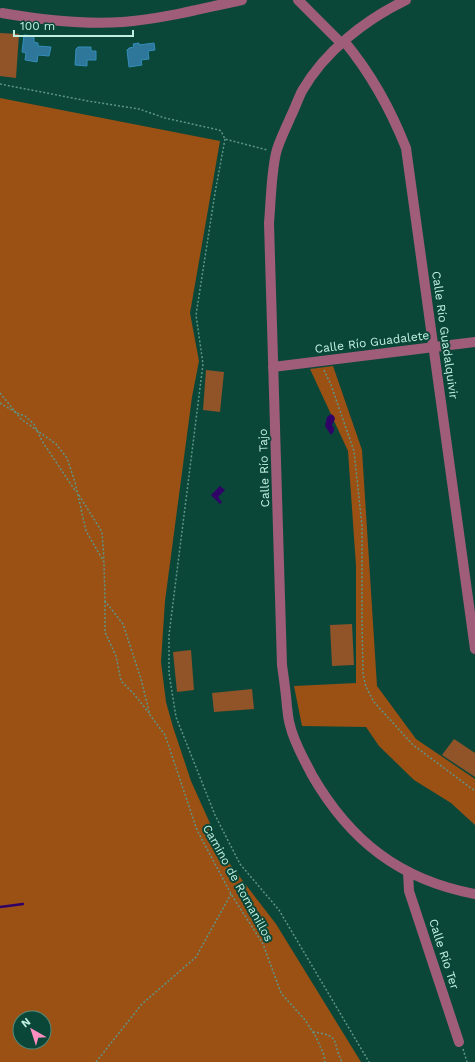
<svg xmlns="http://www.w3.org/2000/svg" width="475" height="1062" font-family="'Work Sans',sans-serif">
	<rect width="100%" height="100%" fill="#0a4739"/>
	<!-- green -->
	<g fill="#915328">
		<polygon points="0,33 19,34 16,78 0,76"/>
		<polygon points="206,370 224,372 220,412 203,410"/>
		<polygon points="352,624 354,665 332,666 330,625"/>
		<polygon points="191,650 194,690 177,692 173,652"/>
		<polygon points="252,689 254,709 214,712 212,693"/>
		<polygon points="454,739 475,753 475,777 442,755"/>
	</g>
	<!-- forest -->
	<g fill="#9b5014" fill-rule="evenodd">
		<path d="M0,98L220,141L190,313L199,361L192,397L165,601L161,662L166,702L173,727L191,781L226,859L276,924L361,1062H0ZM20,1018H44V1042H20Z"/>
		<polygon points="333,366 362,450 377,686 416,739 475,779 475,825 451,803 414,780 379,746 366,727 302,726 294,686 356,683 356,566 348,451 310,369"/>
	</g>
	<!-- water -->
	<g fill="#300268">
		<polygon points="331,414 334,416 335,419 332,425 334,428 334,431 331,435 325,426 327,417"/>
		<polygon points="220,486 225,490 218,497 222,502 220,504 211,495"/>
	</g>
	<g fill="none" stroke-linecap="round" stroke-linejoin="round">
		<!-- stream -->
		<polyline stroke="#300268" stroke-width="2.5" points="0,907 23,904"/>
	</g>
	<!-- building -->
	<g fill="#2e769a" stroke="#348eb9">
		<polygon points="24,35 34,36 34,42 38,43 38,46 51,47 49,56 38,55 37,62 25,60 26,53 22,52"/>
		<polygon points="139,43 139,45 154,43 155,50 148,51 149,59 141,60 142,65 129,67 127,50 129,48 134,47 133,44"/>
		<polygon points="78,47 91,47 91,51 96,51 96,60 87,60 87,66 75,65 76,49"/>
	</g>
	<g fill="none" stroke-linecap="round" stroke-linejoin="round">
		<!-- path -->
		<g stroke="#5e9586" stroke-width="1.5" stroke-dasharray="2 2" stroke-linecap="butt">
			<polyline points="0,84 88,101 139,109 165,118 219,130 221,131 225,139 267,150"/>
			<polyline points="225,139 215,193 196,315 203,364 169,635 169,673 176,717 215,815 240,864 279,910 369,1062"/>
			<polyline points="324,370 331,385 354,451 362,526 362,620 363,674 366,687 374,702 413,745 475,791"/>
			<polyline points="0,393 21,419 56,444 67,458 75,482 86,531 104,562 105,601 123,624 141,679 150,715 165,735 197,830 231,894 263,944 281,993 305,1020 316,1037 324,1055 325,1062"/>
			<polyline points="0,403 17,413 25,416 34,424 42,441 76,492"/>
			<polyline points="79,495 102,532 104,560"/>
			<polyline points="105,601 105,632 116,656 121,681 134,694 149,713"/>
			<path d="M313,1032C342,1036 331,1040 342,1062"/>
			<polyline points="463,1049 467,1062"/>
			<polyline points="96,1062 142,1004 196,957 231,894"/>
		</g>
		<!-- minor -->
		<g stroke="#a05d79" stroke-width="10">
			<polyline points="298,0 341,43"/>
			<path d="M406,0C365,20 325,51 302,91C298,99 295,108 291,116C286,128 279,141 276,153C271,176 271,200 269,223L282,665C284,679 286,693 287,707C288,713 288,719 290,725C294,743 304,759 312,775C350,841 400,880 475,894"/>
			<path d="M2,13C42,20 82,25 123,22C163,19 203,8 242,0"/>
			<path d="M344,41C372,75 390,108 406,148L475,649"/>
			<polyline points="273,367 475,342"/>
			<polyline points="408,872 409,891 459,1042"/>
		</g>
	</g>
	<g text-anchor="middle" stroke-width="4" stroke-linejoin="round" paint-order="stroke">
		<!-- street labels -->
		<g font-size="12" fill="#c1f0e1" stroke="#0a4739">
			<text transform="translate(445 335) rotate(82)" y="4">Calle Río Guadalquivir</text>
			<text transform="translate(372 342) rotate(-7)" y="4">Calle Río Guadalete</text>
			<text transform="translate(264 468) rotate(-92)" y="4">Calle Río Tajo</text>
			<text transform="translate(238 883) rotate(61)" y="4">Camino de Romanillos</text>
			<text transform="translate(444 954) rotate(72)" y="4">Calle Río Ter</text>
		</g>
	</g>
	<!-- north arrow -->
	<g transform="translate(32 1030) rotate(321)"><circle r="19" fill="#0a4739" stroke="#538b7c"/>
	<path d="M0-3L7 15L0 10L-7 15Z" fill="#fd8ebf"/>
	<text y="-6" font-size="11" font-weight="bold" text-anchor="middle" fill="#c1f0e1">N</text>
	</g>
	<!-- scale -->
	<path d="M14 30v6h119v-6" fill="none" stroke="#c1f0e1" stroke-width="2"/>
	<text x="20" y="30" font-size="12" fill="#c1f0e1" stroke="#0a4739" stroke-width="3" paint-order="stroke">100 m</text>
</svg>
